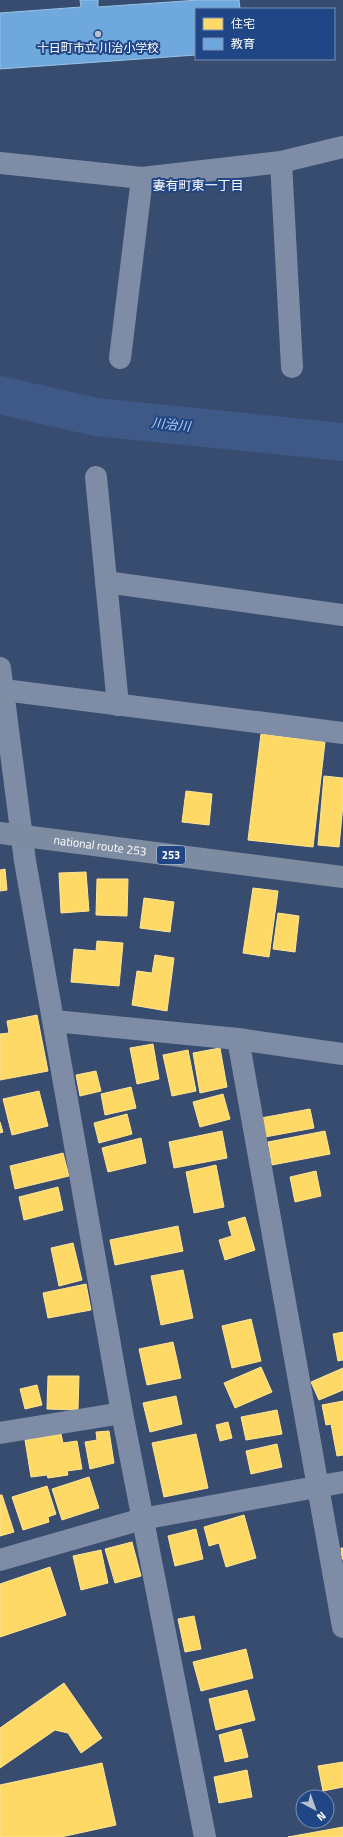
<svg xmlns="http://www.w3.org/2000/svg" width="343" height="1837" font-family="'Titillium Web','Noto Sans JP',sans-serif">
	<rect width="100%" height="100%" fill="#374c6f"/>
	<!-- homes -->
	<g fill="#ffd966" stroke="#ffe494">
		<polygon points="261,734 325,742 313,847 248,840"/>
		<polygon points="324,776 343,778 343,804 339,847 318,845"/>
		<polygon points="186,791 212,794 209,825 182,822"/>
		<polygon points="5,869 7,890 0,891 0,870"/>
		<polygon points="86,872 89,911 61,913 59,873"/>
		<polygon points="97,879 128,879 127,916 96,915"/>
		<polygon points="253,888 278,891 269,957 243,953"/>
		<polygon points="144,898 174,902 170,932 140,928"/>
		<polygon points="278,913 299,916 295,952 273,949"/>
		<polygon points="97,941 123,943 119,986 71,982 74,949 96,951"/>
		<polygon points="155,955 174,958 167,1011 132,1005 137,971 152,973"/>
		<polygon points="37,1015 48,1071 0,1080 0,1034 9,1033 7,1021"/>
		<polygon points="153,1044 159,1079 137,1084 130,1048"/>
		<polygon points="220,1048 227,1087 200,1093 193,1053"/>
		<polygon points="188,1050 196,1091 172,1096 163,1055"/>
		<polygon points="96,1071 101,1091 80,1096 76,1075"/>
		<polygon points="131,1087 136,1108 105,1115 101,1094"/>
		<polygon points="39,1091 48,1126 12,1135 3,1099"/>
		<polygon points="223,1094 230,1119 200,1127 193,1102"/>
		<polygon points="310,1109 314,1128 265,1137 261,1118"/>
		<polygon points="127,1114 132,1134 99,1143 94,1123"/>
		<polygon points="0,1122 3,1132 0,1133"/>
		<polygon points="222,1131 227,1158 174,1168 169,1142"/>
		<polygon points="325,1131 330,1154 272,1165 268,1142"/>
		<polygon points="141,1138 146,1163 108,1172 102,1148"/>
		<polygon points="63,1153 69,1176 15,1189 10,1166"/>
		<polygon points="216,1165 224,1207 194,1213 186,1172"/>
		<polygon points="316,1171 321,1196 295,1202 290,1177"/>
		<polygon points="58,1187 63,1210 24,1220 19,1197"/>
		<polygon points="245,1217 255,1250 225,1260 219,1240 232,1236 228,1222"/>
		<polygon points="178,1226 183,1251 115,1265 110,1240"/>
		<polygon points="73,1243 82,1280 59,1286 51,1248"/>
		<polygon points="183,1270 193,1318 161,1325 151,1276"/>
		<polygon points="86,1284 91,1310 48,1318 43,1293"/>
		<polygon points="251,1319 261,1361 232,1368 222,1326"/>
		<polygon points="343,1332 343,1360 338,1361 333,1334"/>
		<polygon points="173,1342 181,1378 147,1385 139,1349"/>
		<polygon points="261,1367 272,1392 235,1408 224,1383"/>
		<polygon points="343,1368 343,1390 319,1400 311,1382"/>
		<polygon points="48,1376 79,1376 78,1410 47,1409"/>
		<polygon points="37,1385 42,1405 25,1409 20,1389"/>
		<polygon points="176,1396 182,1424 150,1432 143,1403"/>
		<polygon points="343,1401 343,1455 337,1456 331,1424 326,1425 322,1405"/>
		<polygon points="277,1410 282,1434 246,1440 241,1417"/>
		<polygon points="228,1422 232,1438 220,1441 216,1425"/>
		<polygon points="109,1431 114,1463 90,1469 85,1442 97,1440 96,1432"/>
		<polygon points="61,1434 63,1443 77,1441 82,1469 67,1471 68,1475 48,1478 47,1475 31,1477 25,1440"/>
		<polygon points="196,1434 208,1488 164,1497 152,1443"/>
		<polygon points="277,1444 282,1467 251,1474 246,1451"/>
		<polygon points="89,1477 99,1508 62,1520 52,1489"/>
		<polygon points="47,1486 56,1514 48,1517 49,1522 23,1530 12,1497"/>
		<polygon points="0,1495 2,1495 14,1532 0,1536"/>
		<polygon points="244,1515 256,1558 226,1567 219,1543 209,1546 204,1527"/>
		<polygon points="196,1529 203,1559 175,1566 168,1536"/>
		<polygon points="132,1542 141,1576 115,1583 105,1549"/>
		<polygon points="341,1548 343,1548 343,1559 342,1559"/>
		<polygon points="101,1550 108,1583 81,1590 73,1556"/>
		<polygon points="50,1567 66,1615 0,1637 0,1584"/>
		<polygon points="194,1616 201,1649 185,1652 178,1619"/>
		<polygon points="246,1649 253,1678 201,1691 193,1662"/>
		<polygon points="64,1683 102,1738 81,1753 68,1733 55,1730 0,1768 0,1728"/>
		<polygon points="247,1690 255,1720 216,1730 209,1699"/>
		<polygon points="241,1729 248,1757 225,1762 219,1735"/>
		<polygon points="343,1762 343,1787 323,1791 318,1766"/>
		<polygon points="102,1763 116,1825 61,1837 0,1837 0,1785"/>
		<polygon points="247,1770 252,1797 219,1803 214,1777"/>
		<polygon points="343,1827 343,1837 288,1837"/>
	</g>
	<!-- schools -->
	<polygon fill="#6fa8dc" stroke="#9ac2e6" points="80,0 98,0 98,7 199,0 239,0 240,9 196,9 196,55 0,69 0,13 81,7"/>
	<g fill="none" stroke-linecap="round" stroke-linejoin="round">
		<!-- river -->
		<polyline stroke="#3e5987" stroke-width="38" points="0,395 96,417 343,442"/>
		<!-- minor -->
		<g stroke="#7e8da5" stroke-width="22">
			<polyline points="281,162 292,367"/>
			<polyline points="0,163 142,178 281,162 343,147"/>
			<polyline points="120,358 142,178"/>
			<polyline points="96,477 118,705"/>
			<polyline points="106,582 343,615"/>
			<polyline points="0,668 25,861 122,1413 205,1837"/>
			<polyline points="4,690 343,733"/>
			<polyline points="54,1021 238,1039 343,1054"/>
			<polyline points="238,1039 343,1627"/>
			<polyline points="0,1433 122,1413"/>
			<polyline points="0,1560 142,1519 343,1482"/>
		</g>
		<!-- trunk -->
		<path stroke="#7e8ca2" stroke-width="22" id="s1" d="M0,833L343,877"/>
	</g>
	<!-- markers -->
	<circle fill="#b9c0cd" stroke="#204686" stroke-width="1.5" cx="98" cy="34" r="4"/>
	<g text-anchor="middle" stroke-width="4" stroke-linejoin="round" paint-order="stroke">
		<!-- shield labels -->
		<rect fill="#204686" stroke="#bcc8db" stroke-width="1" x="157" y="846" width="28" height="18" rx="3"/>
		<g font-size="11" font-weight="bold" fill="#fff">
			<text x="171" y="859">253</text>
		</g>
		<!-- poi labels -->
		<g font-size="12" fill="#fff" stroke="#204686">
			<text x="98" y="52">十日町市立 川治小学校</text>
		</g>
		<!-- street labels -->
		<g font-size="12" fill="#fff" stroke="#204686">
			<text dy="4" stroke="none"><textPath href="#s1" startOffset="101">national route 253</textPath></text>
		</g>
		<!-- neighbourhood labels -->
		<g font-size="13" fill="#fff" stroke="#204686">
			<text x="198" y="190">妻有町東一丁目</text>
		</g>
		<!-- water labels -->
		<g font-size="13" font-style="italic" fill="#b5ccf1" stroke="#204686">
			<text transform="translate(171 424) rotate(6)" y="5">川治川</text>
		</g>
	</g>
	<!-- legend -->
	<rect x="195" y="8" width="140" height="52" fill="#204686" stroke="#7990b6"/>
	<rect x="203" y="18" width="20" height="12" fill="#ffd966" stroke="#7990b6"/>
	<text x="231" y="28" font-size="12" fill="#ffffff">住宅</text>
	<rect x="203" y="38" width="20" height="12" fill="#6fa8dc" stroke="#7990b6"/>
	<text x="231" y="48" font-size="12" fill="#ffffff">教育</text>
	<!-- north arrow -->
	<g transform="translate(315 1809) rotate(139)"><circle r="19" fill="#204686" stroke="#7990b6"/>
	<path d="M0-3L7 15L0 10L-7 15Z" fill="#b9c0cd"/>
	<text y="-6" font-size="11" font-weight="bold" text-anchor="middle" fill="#ffffff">N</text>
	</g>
</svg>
